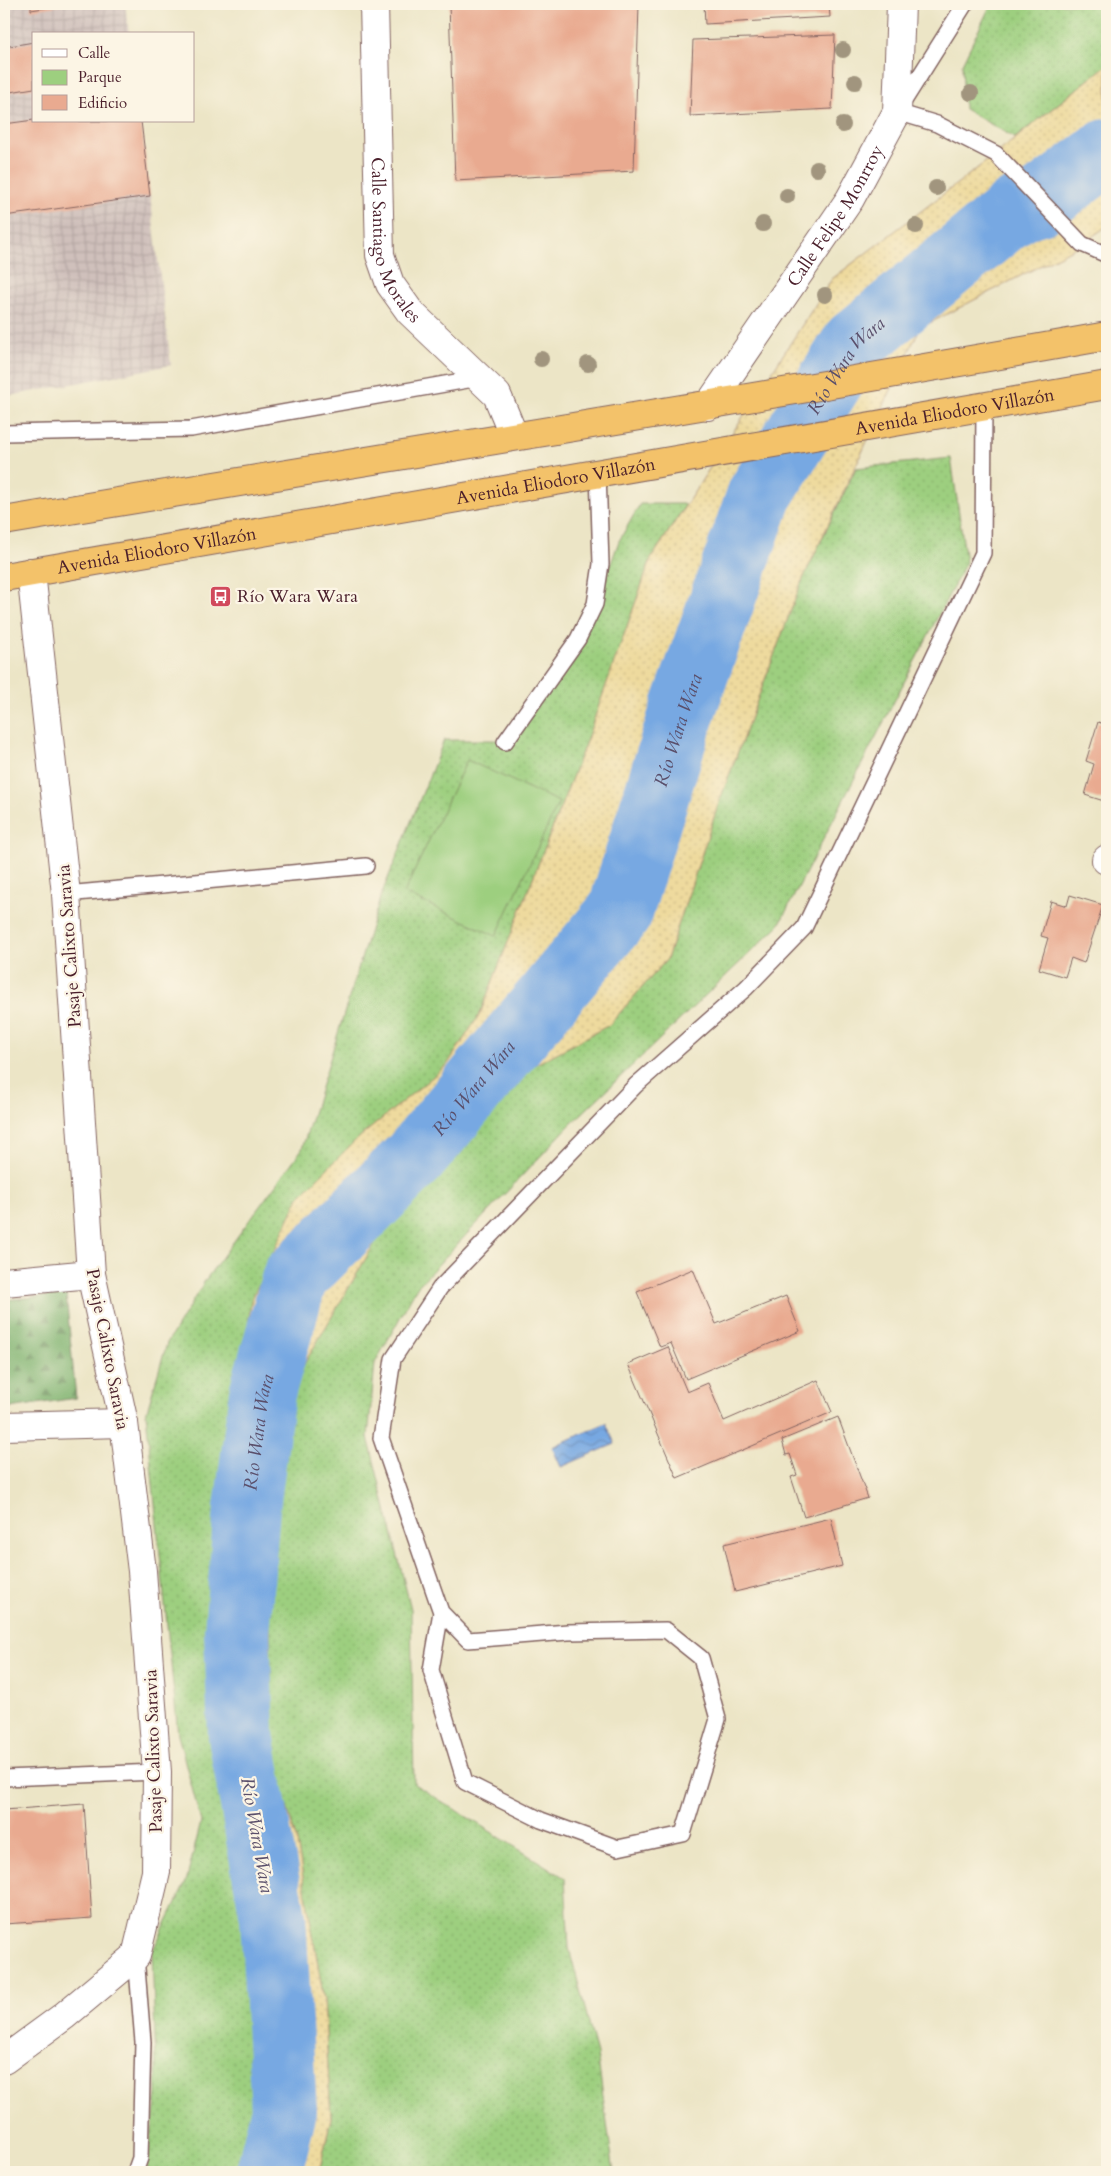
<svg xmlns="http://www.w3.org/2000/svg" width="1111" height="2176" font-family="Cardo,serif">
	<defs>
		<pattern id="industrial-grid" width="8" height="8" patternUnits="userSpaceOnUse" patternTransform="scale(1.25)"><rect width="8" height="8" fill="#cfc0bb"/><path d="M0 4h8M4 0v8" fill="none" stroke="#b3a5a1"/></pattern>
		<pattern id="grass-dots" width="8" height="8" patternUnits="userSpaceOnUse" patternTransform="scale(1.25)"><rect width="8" height="8" fill="#9dcf7f"/><path d="M2 2h.1M6 6h.1" fill="none" stroke="#89b16e" stroke-width="1.8" stroke-linecap="round"/></pattern>
		<pattern id="forest-firs" width="22" height="20" patternUnits="userSpaceOnUse" patternTransform="scale(1.25)"><rect width="22" height="20" fill="#7eb26e"/><path d="M5 1l3.5 6h-7zM16 11l3.5 6h-7z" fill="#69905b"/></pattern>
		<pattern id="sand-dots" width="8" height="8" patternUnits="userSpaceOnUse" patternTransform="scale(1.25)"><rect width="8" height="8" fill="#eeda9e"/><path d="M2 2h.1M6 6h.1" fill="none" stroke="#cebb88" stroke-width="1.8" stroke-linecap="round"/></pattern>
		<pattern id="water-waves" width="16" height="10" patternUnits="userSpaceOnUse" patternTransform="scale(1.25)"><rect width="16" height="10" fill="#77a8e2"/><path d="M0 5q4-4 8 0t8 0" fill="none" stroke="#6488b7"/></pattern>
	</defs>
	<rect width="100%" height="100%" fill="#fcf5e5"/>
	<filter id="ink" filterUnits="userSpaceOnUse"><feTurbulence type="fractalNoise" baseFrequency=".02" numOctaves="2"/><feDisplacementMap in="SourceGraphic" scale="10" xChannelSelector="R" yChannelSelector="G"/><feConvolveMatrix kernelMatrix="1 2 1 2 8 2 1 2 1" color-interpolation-filters="sRGB"/></filter>
	<filter id="wash" filterUnits="userSpaceOnUse"><feTurbulence type="fractalNoise" baseFrequency=".0096" numOctaves="4" result="noise"/><feDisplacementMap in="SourceGraphic" scale="20" xChannelSelector="R" yChannelSelector="G"/><feGaussianBlur stdDeviation="1.12" result="paint"/><feColorMatrix in="noise" values="0 0 0 0 0 0 0 0 0 0 0 0 0 0 0 0 0 1.4 0 .05"/><feComposite in="paint" operator="in"/></filter>
	<g filter="url(#wash)">
		<rect width="100%" height="100%" fill="#ece5c6"/>
		<!-- industrial -->
		<polygon fill="url(#industrial-grid)" points="4,4 125,4 129,34 34,34 34,121 141,121 171,365 4,397"/>
		<!-- grass -->
		<g fill="url(#grass-dots)" stroke="#747755">
			<polygon points="991,4 1107,4 1107,65 1015,138 964,109 962,64"/>
			<polygon points="951,458 966,562 779,925 569,1126 417,1287 375,1363 368,1437 411,1609 414,1784 565,1878 569,1948 597,2054 614,2172 319,2172 331,2118 324,2001 297,1842 273,1761 266,1473 300,1371 394,1210 450,1137 521,1072 609,1025 667,959 719,802 801,583 856,468"/>
			<polygon points="640,504 686,504 651,559 586,742 480,1014 447,1065 355,1141 251,1301 224,1559 261,1953 269,2105 255,2172 146,2172 157,2094 152,1952 186,1882 201,1822 178,1735 146,1414 167,1343 206,1279 302,1149 380,898 444,740 508,740 592,616 619,541"/>
		</g>
		<!-- forest -->
		<polygon fill="url(#forest-firs)" stroke="#64684c" points="66,1294 76,1398 4,1409 4,1300"/>
		<!-- sand -->
		<polygon fill="url(#sand-dots)" stroke="#9c7c64" points="1107,65 1107,226 1082,244 926,325 918,332 801,583 719,802 667,959 609,1025 521,1072 450,1137 394,1210 300,1371 266,1473 273,1761 297,1842 324,2001 331,2118 319,2172 255,2172 269,2105 261,1953 227,1744 224,1559 251,1301 299,1197 355,1141 447,1065 480,1014 586,742 651,559 832,279 996,154"/>
		<!-- park -->
		<polygon fill="#9dcf7f" stroke="#747755" points="467,760 559,802 496,936 404,893"/>
		<!-- water -->
		<polygon fill="url(#water-waves)" stroke="#606486" points="606,1423 615,1444 561,1467 552,1447"/>
		<g fill="none" stroke-linecap="round" stroke-linejoin="round">
			<!-- river -->
			<path stroke="#77a8e2" stroke-width="66" id="s1" d="M269,2172L284,2110L273,1917L241,1736L237,1632L247,1508L262,1393L295,1277L415,1157L620,912L684,707L760,494L855,342L1017,209L1040,202L1107,152"/>
		</g>
		<g id="blocks">
			<!-- building -->
			<g fill="#e9aa90">
				<polygon points="31,4 63,4 63,5 31,10"/>
				<polygon points="449,4 639,4 634,171 455,181"/>
				<polygon points="704,4 829,4 830,17 705,24"/>
				<polygon points="835,35 832,109 690,116 693,40"/>
				<polygon points="34,42 34,88 4,93 4,47"/>
				<polygon points="34,120 34,121 141,121 150,196 4,216 4,124"/>
				<polygon points="1098,722 1107,725 1107,802 1085,795 1094,764 1086,761"/>
				<polygon points="1070,895 1103,905 1084,963 1071,958 1065,977 1039,969 1048,938 1041,936 1051,901 1067,906"/>
				<polygon points="693,1269 716,1324 786,1296 800,1331 686,1379 671,1343 660,1347 637,1292"/>
				<polygon points="668,1347 687,1392 708,1383 724,1421 818,1380 832,1412 677,1478 628,1364"/>
				<polygon points="838,1417 868,1498 804,1517 791,1477 797,1475 790,1454 786,1455 782,1440"/>
				<polygon points="831,1518 842,1566 735,1592 724,1544"/>
				<polygon points="84,1804 92,1918 4,1924 4,1810"/>
			</g>
		</g>
	</g>
	<g filter="url(#ink)">
		<use href="#blocks" fill-opacity="0" stroke="#836461" stroke-width="1"/>
		<g fill="none" stroke-linecap="round" stroke-linejoin="round">
			<defs>
				<g id="service">
					<polyline points="965,4 897,112 937,124 996,154 1082,244 1107,255"/>
					<polyline points="4,433 191,429 479,378"/>
					<polyline points="505,742 578,639 595,604 601,564 598,472"/>
					<polyline points="66,894 366,866"/>
					<polyline points="441,1612 431,1670 465,1782 541,1820 618,1848 683,1834 718,1719 701,1658 666,1630 568,1632 468,1640 441,1612 381,1438 393,1359 440,1288 636,1085 746,988 804,928 983,553 984,407"/>
					<polyline points="4,1778 157,1772"/>
					<polyline points="135,2172 140,2158 143,2042 136,1956"/>
				</g>
				<g id="minor">
					<path id="s2" d="M374,4L380,255L390,284L410,312L497,395L514,436"/>
					<path id="s3" d="M708,406L850,199L897,112L901,4"/>
					<polyline points="1106,860 1107,859"/>
					<polyline points="4,1282 91,1274"/>
					<polyline points="4,1426 124,1423"/>
					<polyline points="4,2060 64,2016 136,1956 156,1872 157,1772 142,1571 124,1423 91,1274 66,894 31,572"/>
				</g>
				<g id="trunk">
					<path d="M4,521C372,459 740,402 1107,336"/>
					<path id="s4" d="M4,577L1107,385"/>
				</g>
			</defs>
			<!-- service casing -->
			<use href="#service" stroke="#836461" stroke-width="18"/>
			<!-- minor casing -->
			<use href="#minor" stroke="#836461" stroke-width="30"/>
			<!-- trunk casing -->
			<use href="#trunk" stroke="#836461" stroke-width="30"/>
			<!-- service -->
			<use href="#service" stroke="#fff" stroke-width="15"/>
			<!-- minor -->
			<use href="#minor" stroke="#fff" stroke-width="28"/>
			<!-- trunk -->
			<use href="#trunk" stroke="#f3c26a" stroke-width="28"/>
		</g>
		<!-- trees -->
		<g fill="#a1957e">
			<circle cx="843" cy="50" r="8"/>
			<circle cx="855" cy="82" r="8"/>
			<circle cx="971" cy="93" r="8"/>
			<circle cx="843" cy="125" r="8"/>
			<circle cx="817" cy="169" r="8"/>
			<circle cx="936" cy="188" r="8"/>
			<circle cx="787" cy="196" r="8"/>
			<circle cx="763" cy="224" r="8"/>
			<circle cx="916" cy="226" r="8"/>
			<circle cx="825" cy="295" r="8"/>
			<circle cx="541" cy="359" r="8"/>
			<circle cx="588" cy="364" r="8"/>
		</g>
	</g>
	<!-- icons -->
	<defs>
		<symbol id="bus-square" viewBox="-11 -11 22 22"><rect x="-9" y="-9" width="18" height="18" rx="4" fill="#d1495b" stroke="#fcf5e5"/><path d="M-5-6H5V4H4V6H2V4H-2V6H-4V4H-5ZM-3.5-4V0h7V-4ZM-3.5 1.2v1.5H-2V1.2ZM2 1.2v1.5H3.5V1.2Z" fill="#fff"/></symbol>
	</defs>
	<g fill-rule="evenodd">
		<use href="#bus-square" x="208" y="584" width="25" height="25"/>
	</g>
	<g text-anchor="middle" stroke-width="4.5" stroke-linejoin="round" paint-order="stroke">
		<!-- street labels -->
		<g font-size="18" fill="#4a1f2b" stroke="#fcf5e5">
			<text dy="6" stroke="none"><textPath href="#s3" startOffset="229">Calle Felipe Monrroy</textPath></text>
			<text dy="6" stroke="none"><textPath href="#s2" startOffset="240">Calle Santiago Morales</textPath></text>
			<text dy="6" stroke="none"><textPath href="#s4" startOffset="965">Avenida Eliodoro Villazón</textPath></text>
			<text dy="6" stroke="none"><textPath href="#s4" startOffset="560">Avenida Eliodoro Villazón</textPath></text>
			<text dy="6" stroke="none"><textPath href="#s4" startOffset="155">Avenida Eliodoro Villazón</textPath></text>
			<text transform="translate(69 946) rotate(-94)" y="6">Pasaje Calixto Saravia</text>
			<text transform="translate(108 1349) rotate(79)" y="6">Pasaje Calixto Saravia</text>
			<text transform="translate(153 1751) rotate(-92)" y="6">Pasaje Calixto Saravia</text>
		</g>
		<!-- poi labels -->
		<g font-size="18" fill="#4a1f2b" stroke="#fcf5e5" text-anchor="start">
			<text x="237" y="602">Río Wara Wara</text>
		</g>
		<!-- water labels -->
		<g font-size="19" font-style="italic" fill="#5a4f6b" stroke="#fcf5e5">
			<text dy="7" stroke="none"><textPath href="#s1" startOffset="1991">Río Wara Wara</textPath></text>
			<text dy="7" stroke="none"><textPath href="#s1" startOffset="1586">Río Wara Wara</textPath></text>
			<text dy="7" stroke="none"><textPath href="#s1" startOffset="1166">Río Wara Wara</textPath></text>
			<text dy="7" stroke="none"><textPath href="#s1" startOffset="746">Río Wara Wara</textPath></text>
			<text transform="translate(258 1835) rotate(80)" y="7">Río Wara Wara</text>
		</g>
	</g>
	<!-- margin -->
	<rect width="1111" height="2176" fill="none" stroke="#fcf5e5" stroke-width="20"/>
	<!-- legend -->
	<rect x="32" y="32" width="162" height="90" fill="#fcf5e5" stroke="#b59f9b"/>
	<rect x="42" y="49" width="25" height="8" fill="#ffffff" stroke="#b59f9b"/>
	<text x="78" y="58" font-size="15" fill="#4a1f2b">Calle</text>
	<rect x="42" y="70" width="25" height="15" fill="#9dcf7f" stroke="#b59f9b"/>
	<text x="78" y="82" font-size="15" fill="#4a1f2b">Parque</text>
	<rect x="42" y="95" width="25" height="15" fill="#e9aa90" stroke="#b59f9b"/>
	<text x="78" y="108" font-size="15" fill="#4a1f2b">Edificio</text>
</svg>
